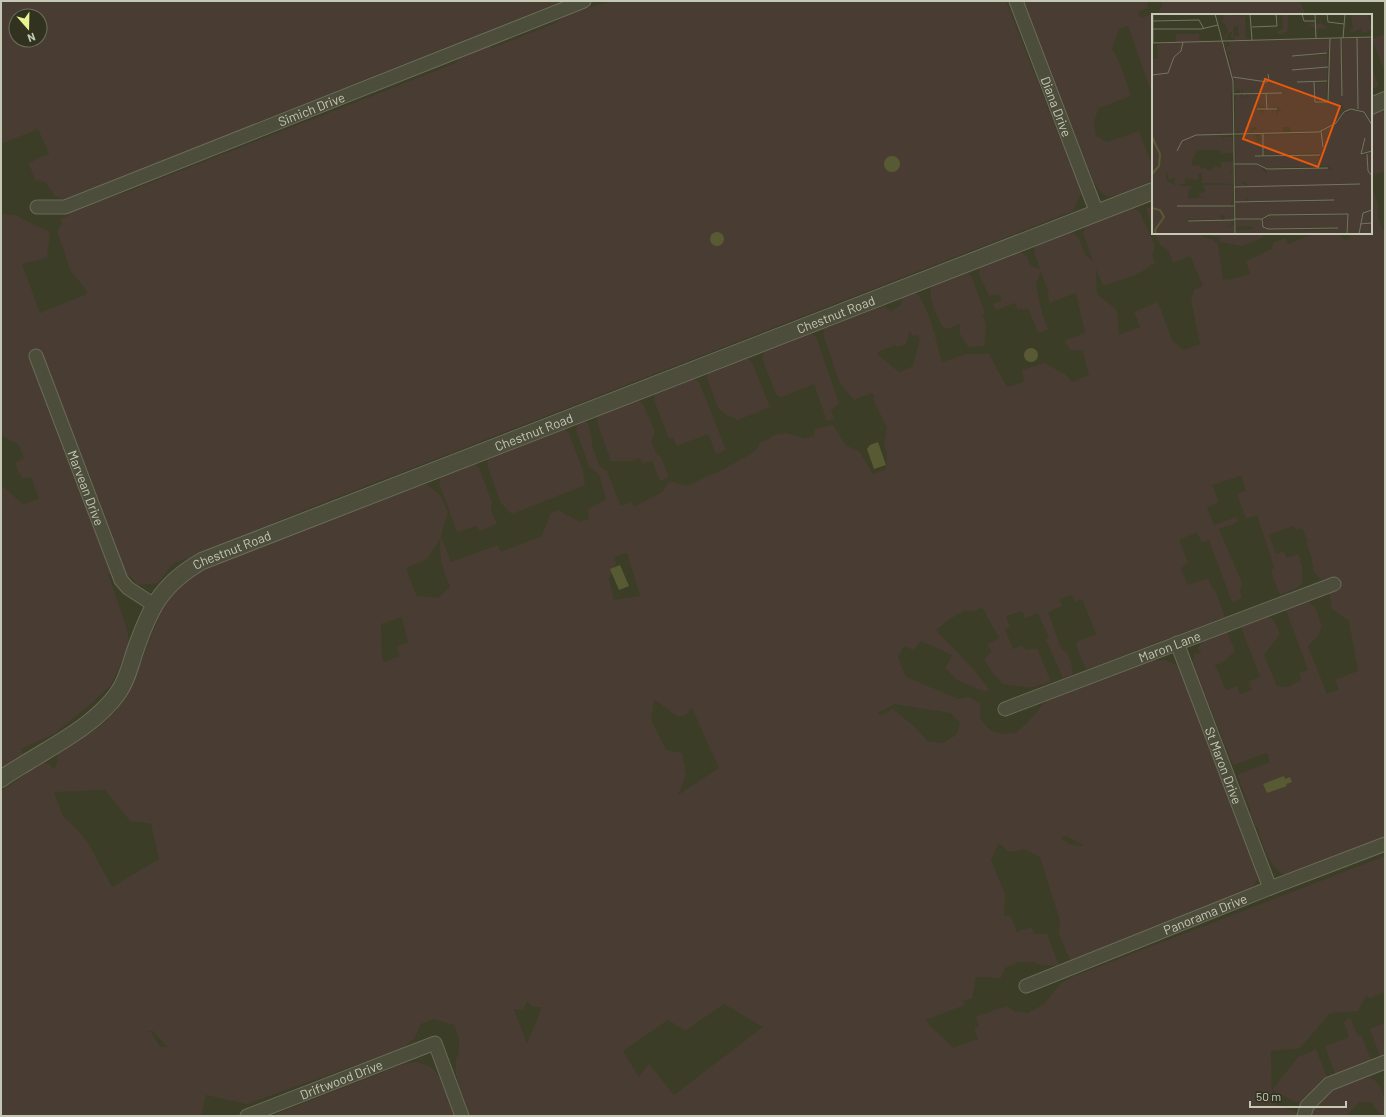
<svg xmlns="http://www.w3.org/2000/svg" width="1386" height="1117" font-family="Barlow,sans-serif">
	<rect width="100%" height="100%" fill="#3c3d26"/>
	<!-- green -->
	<g fill="#493c32" fill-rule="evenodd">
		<path d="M1,1H563L65,199L55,196L45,182L36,180L28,163L49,154L38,129L1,144ZM16,16H40V40H16Z"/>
		<path d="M611,1H1006L1063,146L1065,147L1066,152L1082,192L1073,211L307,509L173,564L158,583L138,585L130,576L108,574L126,626L130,645L111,685L92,703L54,734L21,749L23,755L1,769V485L23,504L39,499L31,477L22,479L15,463L24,458L19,445L1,435V214L17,215L22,219L50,232L47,258L22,264L40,313L87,294L85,288L71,272L57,231L62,224L60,219L68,216L71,212L116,195L124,193L456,63L460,58L472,53L483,44L492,48L554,24C569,10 593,8 611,1Z"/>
		<path d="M1023,1H1152L1147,4L1148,8L1138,12L1141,18L1150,15H1153V87L1150,88L1128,26L1119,29L1112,49L1119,61L1131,96L1099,108L1094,122L1096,136L1107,142L1139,131L1153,167V180C1143,184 1117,198 1107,196C1101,194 1097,187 1094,182Z"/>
		<polygon points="1163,1 1300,1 1306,15 1158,15"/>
		<polygon points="1385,34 1385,73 1372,39"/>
		<polygon points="1371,65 1379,86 1371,89"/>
		<polygon points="1383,111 1385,115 1385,171 1371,176 1371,115"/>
		<path d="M1371,186L1378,203V217L1383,230H1385V840L1297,873C1293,874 1289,875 1285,874C1268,869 1262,841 1257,826H1255L1250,813V809L1237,775L1270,762L1267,753L1233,765L1193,664L1194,653L1202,654L1197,648L1203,642L1227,632L1235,651L1226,660L1215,665L1226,690L1237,686L1240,694L1252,690L1249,681L1260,677L1241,627L1270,616L1275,623L1280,634L1264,655L1277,686L1288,687L1301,680L1299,673L1308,670L1286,610L1308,602L1315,607L1322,626L1317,637L1308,646L1327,694L1339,690L1335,680L1358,671L1349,621L1332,609L1327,578L1322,580C1311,572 1314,568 1311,556C1310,552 1308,547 1306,543L1308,542L1302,528L1296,530L1294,526L1269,535L1276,554L1284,551L1287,558L1298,554C1303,565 1304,575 1301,586L1280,595L1271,572L1274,567L1257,515L1246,519L1237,494L1246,490L1241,476L1212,485L1219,502L1207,508L1214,525L1236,517L1238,522L1219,529L1242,583L1240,591L1242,598L1232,602L1209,540L1202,543L1197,532L1179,540L1188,562L1181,569L1188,585L1208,578L1213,589L1216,592L1225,617L1087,669L1083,663L1076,645L1078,641L1096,634L1082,599L1075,602L1072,595L1060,599L1062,606L1048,612L1061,648C1069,652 1072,665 1073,674L1063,678L1046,640L1049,638L1038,613L1025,618L1022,611L1006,616L1010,627L1005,629L1013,649L1022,646L1026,650L1037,648L1051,682L1030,688L1003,684L992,672L984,659L991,652L988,644L999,638L982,607L974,611L964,610L946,622L936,630L974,670L989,689L985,692L957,680L945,668L952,655L921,641L913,650L904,646L898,657L906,677L959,699L969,697L980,703V719L991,731L1003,734L1015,733L1027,723L1047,700L1150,661L1165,660L1177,665L1257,870V880L1251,889L1164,925L1071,961L1059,935L1060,921L1040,857L1025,849L1009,852L999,843L991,860L1005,894L1004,917L1010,915L1017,932L1031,927L1035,934H1047L1059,965L1044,966L1033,962H1018L1005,968L1001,978L976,977L972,999L963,1000L965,1005L926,1020L930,1026L954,1048L978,1039L974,1028L979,1026L976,1017L1006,1006L1014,1011L1028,1013L1044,1004L1060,984L1072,977L1385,856V992L1371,998L1366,996L1358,1011L1330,1013L1300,1048L1271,1051L1272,1103L1298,1113V1116H470L456,1075V1059L459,1052V1039L454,1025L434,1019L421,1024L414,1039L401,1049L247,1104L206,1095L201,1116H1V791L43,763L49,764L54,769L57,764V754L99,727L116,711L130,689L163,607L180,585L196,573L368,503L426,484L441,496L448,512L441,536L451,562L498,545L501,552L542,536L550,514L558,510L580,522L589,519L588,509L605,500L606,498L599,475L589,466L576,430L577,424L584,420L589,425L593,448L599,466L607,471L621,506L632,502L634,507L662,492L670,481L686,486L722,470L751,454L757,449L760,442L766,441L774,435L787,433L805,439L814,436L815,429L833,425L845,445L859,451L873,474L886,469L887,452L884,445L887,428L873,399L875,397L872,393L854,400L840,384L823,334L825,328L884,306L891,311L901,305V298L915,292C929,304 937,344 942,362L967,354H989L1007,387L1024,382L1022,370L1044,363L1065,374L1072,382L1089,375L1083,351L1070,350L1065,340L1085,333L1076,293L1049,303L1048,290L1041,272L1036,284L1042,313L1048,330L1038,333L1028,308L1022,310L1021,308L1018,309L1015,303L996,310L993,304L1002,300L999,294L989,296L979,274L980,267L1021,252L1027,257L1030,265L1040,269L1034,252L1036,245L1071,231L1079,239L1085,254L1093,261L1083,233L1086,225L1134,208L1139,211L1150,234L1155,247L1152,255L1155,263C1149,266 1146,269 1141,272C1129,277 1117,282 1104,285L1103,283L1102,284L1096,269L1097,294L1117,310L1119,335L1140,327L1134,312L1158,302L1172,340L1183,350L1200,344L1191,300L1194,290L1203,286L1190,256L1173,263L1169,251L1160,245L1155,233H1201L1203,237L1212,239L1218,244L1223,280L1232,279L1250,274L1246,261L1272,249L1273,243L1286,238L1288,244L1316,233H1339L1340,236L1345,240L1350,238L1351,233H1371ZM910,331L912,336L917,335L920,338L913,366L899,372L877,354L880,351L895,345L897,347L906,344ZM441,537C438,557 443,569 450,587L438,598L420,596L417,597L406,568L427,559ZM627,553L640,596L614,600L609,579L616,563L614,559L616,556ZM402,617L408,642L396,647L400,656L384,662L382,657L381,624ZM654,699L678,717L686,715L692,708L719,768L678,795L686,775L682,753L666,750L651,720ZM895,704L951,713L960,723L957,734L944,743L927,741L917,729L893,709L881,715L878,713ZM105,790L130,821L151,824L159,859L112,887L87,841L71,823L63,816L54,792ZM1067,836L1084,846L1071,845L1060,838ZM527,1001L533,1007H542L527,1044L514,1009L523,1010ZM724,1004L763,1027L674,1095L649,1064L639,1077L623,1051L668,1020L685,1031ZM153,1031L167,1047H160L151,1032H146Z"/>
		<polygon points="1151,200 1153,200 1153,227 1146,209 1150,207"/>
		<polygon points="1209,233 1264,233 1262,238 1242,246 1220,242 1220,237 1210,236"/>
		<path d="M967,272L972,277L985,314L981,316L984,317L986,328L984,346L968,347L960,334V324L948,329L942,326C937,313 927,300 932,286Z"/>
		<polygon points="811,333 816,337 839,403 831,411 834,419 827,421 814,384 781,397 776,394 762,358 764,352"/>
		<polygon points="746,358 752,362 770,407 738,420 725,414 718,408 707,379 708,373"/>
		<polygon points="694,379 699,382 726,450 716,454 708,434 677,446 673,438 669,439 654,400 655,394"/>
		<polygon points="637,400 643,404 655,432 651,441 657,455 661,457 669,477 660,481 652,461 643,463 639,458 633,461 611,461 597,422 598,415"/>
		<polygon points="564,429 569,433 583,471 585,485 512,514 501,503 487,465 488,459"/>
		<polygon points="475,464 479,468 492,502 491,510 497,524 480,531 476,526 457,532 439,483 441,477"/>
		<polygon points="1350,1018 1358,1036 1361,1035 1371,1059 1370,1063 1338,1075 1335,1073 1325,1046 1349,1037 1344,1022"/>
		<polygon points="1385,1023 1385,1057 1382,1058 1380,1056 1370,1029"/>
		<polygon points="1316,1049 1327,1077 1327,1080 1312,1091 1303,1103 1293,1101 1272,1090 1298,1057"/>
		<path d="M415,1062C422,1064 430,1065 435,1071C444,1082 449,1103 454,1116H271L401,1065Z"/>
		<path d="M1371,1078C1385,1086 1385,1102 1385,1116H1381L1371,1102H1359L1346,1116H1312L1314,1108L1339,1083L1355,1079Z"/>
	</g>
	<!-- water -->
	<g fill="#585a33">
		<circle cx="892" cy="164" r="8"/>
		<circle cx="717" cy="239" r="7"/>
		<circle cx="1031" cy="355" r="7"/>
		<polygon points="878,442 886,465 874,469 867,449 870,445"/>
		<polygon points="620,565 629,586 619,590 610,569"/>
		<polygon points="1284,776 1285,779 1290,777 1292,782 1286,784 1287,786 1267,793 1263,784"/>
	</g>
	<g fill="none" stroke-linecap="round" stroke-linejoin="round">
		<defs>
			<g id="minor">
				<path id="s1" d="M1016,1L1097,213"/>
				<path id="s2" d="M37,207H65L584,1"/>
				<path id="s3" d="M36,356L121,580L128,588L154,605"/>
				<path id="s4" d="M1177,643L1270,888"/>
				<path id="s5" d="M1005,709L1334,584"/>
				<path id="s6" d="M1026,986L1270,888L1385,844"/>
				<path id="s7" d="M247,1116L435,1043L462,1116"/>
				<polyline points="1304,1116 1307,1106 1329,1084 1385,1062"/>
			</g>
			<g id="tertiary">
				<polyline points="1371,106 1385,100"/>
				<path id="s8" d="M1,779C9,773 18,768 26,763C58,743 96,724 118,693C126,682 130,667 134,654C149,610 160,585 202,561L1153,191"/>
			</g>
		</defs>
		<!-- minor casing -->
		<use href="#minor" stroke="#696b58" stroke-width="15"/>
		<!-- tertiary casing -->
		<use href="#tertiary" stroke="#696b58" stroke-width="18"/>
		<!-- minor -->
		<use href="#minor" stroke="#4c4d3a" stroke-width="13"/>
		<!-- tertiary -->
		<use href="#tertiary" stroke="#4c4d3a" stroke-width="16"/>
	</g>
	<g text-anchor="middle" stroke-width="3" stroke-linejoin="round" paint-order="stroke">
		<!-- street labels -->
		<g font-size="13" fill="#c6c8b6" stroke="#31321f">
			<text dy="5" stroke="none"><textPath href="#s1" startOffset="113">Diana Drive</textPath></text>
			<text dy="5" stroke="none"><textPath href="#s2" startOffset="293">Simich Drive</textPath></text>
			<text dy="5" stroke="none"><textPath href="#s8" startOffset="987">Chestnut Road</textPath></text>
			<text dy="5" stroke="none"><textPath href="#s8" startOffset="663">Chestnut Road</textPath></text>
			<text dy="5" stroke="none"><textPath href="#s3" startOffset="141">Marvean Drive</textPath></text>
			<text dy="5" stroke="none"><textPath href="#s8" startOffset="339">Chestnut Road</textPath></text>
			<text dy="5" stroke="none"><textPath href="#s5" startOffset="176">Maron Lane</textPath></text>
			<text dy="5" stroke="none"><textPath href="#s4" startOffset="131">St Maron Drive</textPath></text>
			<text dy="5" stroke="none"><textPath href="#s6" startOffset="193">Panorama Drive</textPath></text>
			<text dy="5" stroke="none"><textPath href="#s7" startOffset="101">Driftwood Drive</textPath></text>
		</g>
	</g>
	<!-- overview -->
	<g transform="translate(1152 14)">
		<rect width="220" height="220" fill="#3c3d26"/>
		<path d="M72,0L90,3L93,0L94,26H83V22H87L86,11L81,15L82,24L79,23L80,18H77L73,26L72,23L76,18L73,9H70ZM130,0L136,1V14L135,18L128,21L124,18L131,15ZM199,0H215L220,15L213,19L210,18V14L201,18L196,17L201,15ZM169,1V9L176,14L163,15L159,11L152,16L158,9L168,10ZM24,20H47V26L70,28L81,60L76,40L80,38H75L73,29L75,27L74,32H78L76,27L188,25L191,83L190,25L220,24V110L213,98L205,95L192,97L190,90L188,91L192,98L186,107L169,117L139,119L138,113H131V119H100V116H105L104,113L99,114V120L87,119V116L83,119V81L84,85V81H88V84L90,80L91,85V80H93V85L94,80L96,84V80H113L114,93L112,94V91L109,94V90L107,94L108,89L106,90V98L108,95L110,100L111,96L112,100V95H120V99L122,95L123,100L122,95L126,101V96L130,99L126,93L116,94L115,80H127L128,87L127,80L136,79H100V75L99,79H96L97,75L96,80H91V75L89,80L86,74L83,79L82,64L86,63H82L79,82L81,121L68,122V118L66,120L68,123H71V127L72,123H80L81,127H77L81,128V134L77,133L81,134V139H69L68,136H45L39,148L41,152L47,151L50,155L53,153L56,157L61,155L62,152L69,154V148H81V155L77,158L81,157V170L50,169V159H46V166L38,165L37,170V165L33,164V170L23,171V161L22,164L17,166L15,158L14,162V166L22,171L44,173L37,175L36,185L54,183L47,182V180L54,177L51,171H81V191L79,188V192H73V188V192H24L81,193L82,205L78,206V203L77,206H73L72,202L70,201V206V201H68L69,206L36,205L35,208L79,206L80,211L81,207V211L75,213L82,212V220H0V41L1,45H6L5,31L24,28ZM177,34V88L162,89V67L175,66V41L138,42L174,39ZM163,69H175L174,87H164ZM203,96L214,100L220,112V136L210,140V131H209V141L215,142V153L216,140L220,138V162L216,158L220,163V209H210V199L207,220H195L197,200L116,201L109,204L84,205V188H89L88,191L90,188L103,189L180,187L104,188L97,187L94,183V187L84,188V173H94V178V173L114,172H95V168H89L94,172H84V151L106,150L115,160L114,155L174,154L182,157L176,152L115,154L105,149L84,150L83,122L87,121V124L88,121L103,120L106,129L109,124L107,120H110L111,141H103L105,143L166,141L168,145L170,142L167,139L112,141L111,121L171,119L173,114L185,109L193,99ZM196,201L194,220H84V216L103,215L98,212L84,213L85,206H109L110,210L105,212L110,210L112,214L116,216H182L184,215L182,213L115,215L110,207L117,202ZM220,210V220H208V211Z" fill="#493c32" fill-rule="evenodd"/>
		<path fill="none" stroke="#585a33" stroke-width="2" d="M0,123L8,140L7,152L0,160M0,194L8,196L12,203L3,216L4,220"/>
		<path fill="none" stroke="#737560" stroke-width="1" d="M1,0V29M63,0L81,67L83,220M98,0L100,26M150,0L152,7H163M163,0L164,25M175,0L176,8L192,10M1,7L47,6L52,15M100,13L125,12L124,0M1,15H49L66,11M189,24L190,82M191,24L193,0M205,24L206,95M0,29L220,23M140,42L175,39M140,56L176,53M0,61L16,59L22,43L29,37L31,28M81,63L115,68L117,66L116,60M145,68L175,67M162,68L163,88H176L178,24M82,80L130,79M114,80L115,95M105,95H125M169,117L171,133M111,120V142M213,124L209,140L220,137M25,137L30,127L44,121L167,118L184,109L192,98L199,95L212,98L220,111M215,140L216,157L220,162M103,142L168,141M82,150H105L115,155L176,154M82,173L208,170M83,188L182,186M25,192H82M82,205H110L117,201L196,200L195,220M110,205L111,213L116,215L186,214M36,207L82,206M208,210L220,209M207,220L211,199L220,196"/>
		<path fill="#e8590c" fill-opacity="0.15" stroke="#e8590c" stroke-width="2" d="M113,65L188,92L166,153L91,125Z"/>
		<rect width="220" height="220" fill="none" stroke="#c6c8b6" stroke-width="2"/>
	</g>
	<!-- border -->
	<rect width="1386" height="1117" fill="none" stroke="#c6c8b6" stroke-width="4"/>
	<!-- north arrow -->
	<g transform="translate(28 28) rotate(160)"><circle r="19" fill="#31321f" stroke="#6d6e5b"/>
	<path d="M0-3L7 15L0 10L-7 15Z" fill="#e8f291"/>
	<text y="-6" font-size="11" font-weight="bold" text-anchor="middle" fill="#c6c8b6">N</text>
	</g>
	<!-- scale -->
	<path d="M1250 1101v6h96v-6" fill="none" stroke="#c6c8b6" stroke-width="2"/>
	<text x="1256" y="1101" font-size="12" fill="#c6c8b6" stroke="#31321f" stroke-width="3" paint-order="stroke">50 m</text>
</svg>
